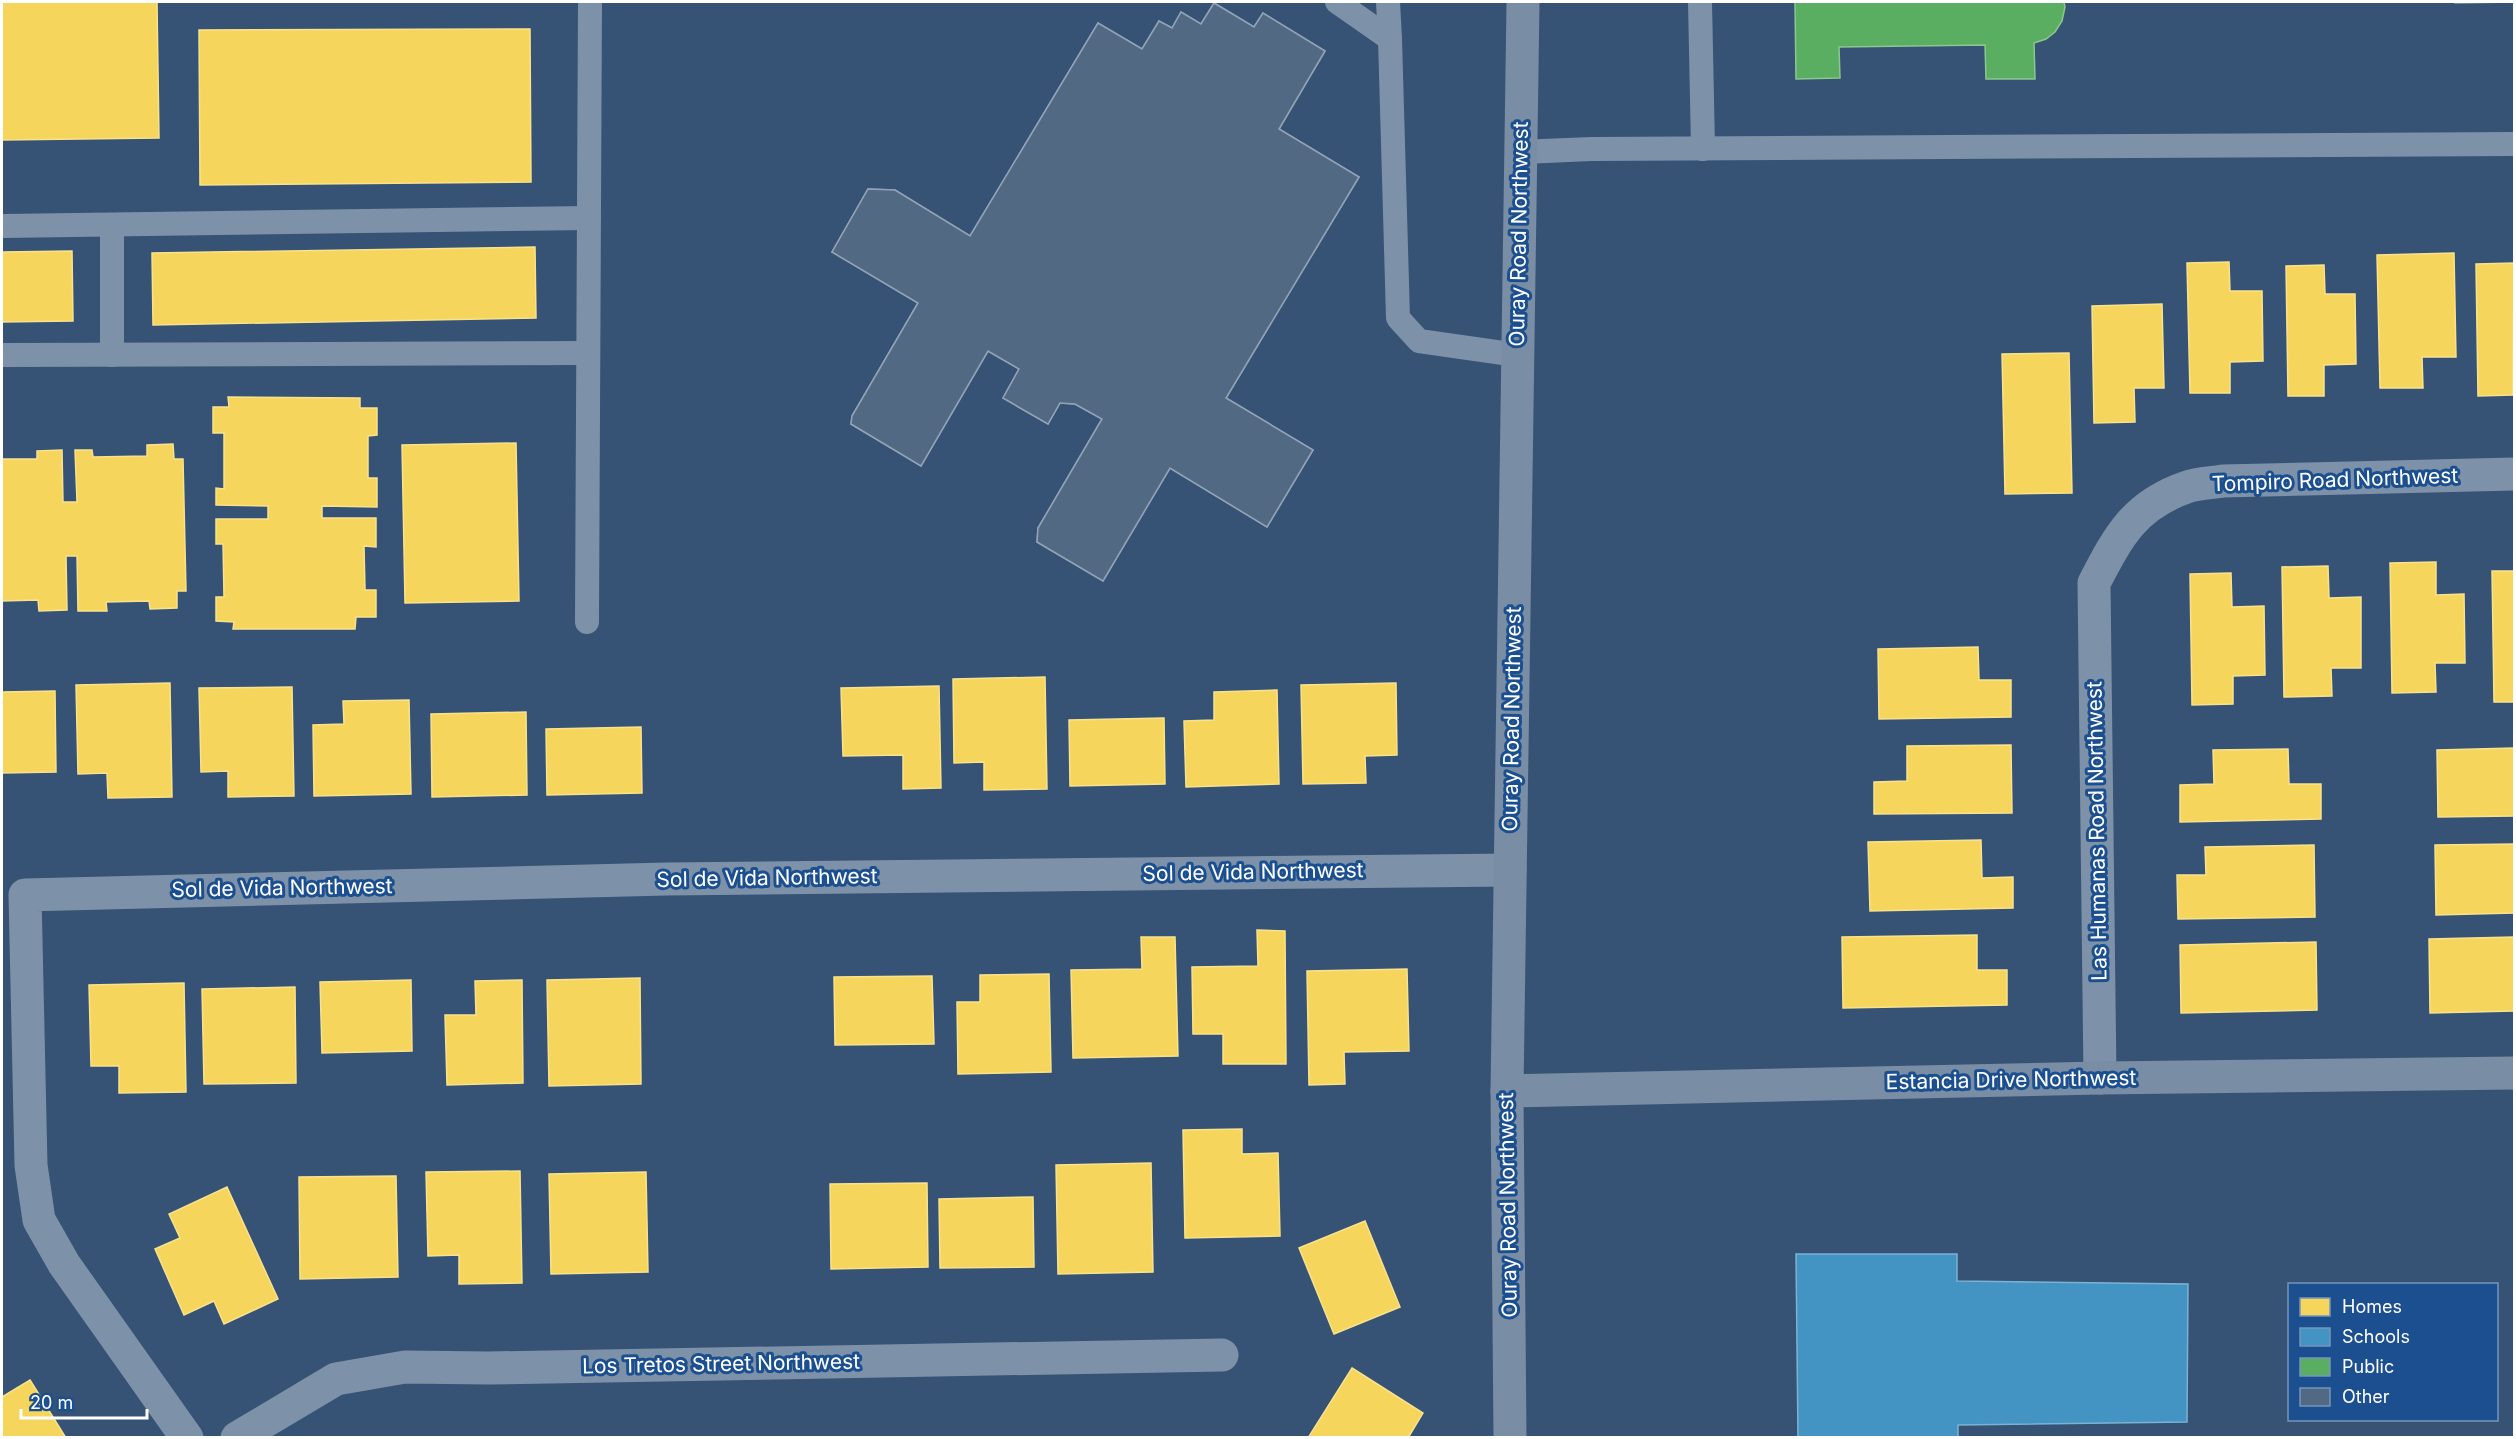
<svg xmlns="http://www.w3.org/2000/svg" width="2516" height="1439" font-family="Inter,sans-serif">
	<rect width="100%" height="100%" fill="#365274"/>
	<!-- homes -->
	<g fill="#f6d55c" stroke="#f9e28d" stroke-width="1.5">
		<polygon points="2,2 157,2 159,138 2,140"/>
		<polygon points="530,29 531,182 200,185 199,30"/>
		<polygon points="535,247 536,318 153,325 152,253"/>
		<polygon points="72,251 73,321 2,322 2,252"/>
		<polygon points="2454,253 2456,357 2422,357 2423,388 2380,388 2377,255"/>
		<polygon points="2229,262 2230,291 2262,291 2263,361 2230,362 2230,393 2190,393 2187,263"/>
		<polygon points="2514,263 2513,395 2478,396 2476,264"/>
		<polygon points="2324,265 2325,294 2355,294 2356,364 2324,365 2324,396 2288,396 2286,266"/>
		<polygon points="2162,304 2164,388 2134,388 2135,422 2094,423 2092,306"/>
		<polygon points="2069,353 2072,493 2005,494 2002,354"/>
		<polygon points="228,397 360,398 360,408 377,408 377,435 368,436 368,478 377,478 377,507 322,506 322,518 376,518 376,547 364,546 365,590 376,590 376,617 356,617 355,629 233,629 234,622 216,621 216,597 224,597 223,544 216,544 216,519 268,519 268,506 216,505 216,488 224,489 224,433 213,433 213,407 229,407"/>
		<polygon points="516,443 519,601 405,603 402,445"/>
		<polygon points="173,444 174,459 183,459 186,591 177,591 177,608 150,609 149,601 106,602 107,611 78,611 77,556 66,556 67,610 39,611 38,600 2,601 2,459 37,459 37,451 62,450 63,502 77,502 75,450 92,450 93,457 147,456 147,445"/>
		<polygon points="2436,562 2436,595 2464,594 2465,663 2435,663 2436,692 2392,693 2390,563"/>
		<polygon points="2328,566 2329,598 2361,597 2361,668 2331,668 2332,696 2284,697 2282,567"/>
		<polygon points="2492,571 2514,571 2514,702 2494,702"/>
		<polygon points="2231,573 2232,607 2264,606 2265,675 2233,676 2233,704 2192,705 2190,574"/>
		<polygon points="1978,647 1979,680 2011,680 2011,717 1879,719 1878,649"/>
		<polygon points="1045,677 1047,789 984,790 984,762 954,763 953,679"/>
		<polygon points="170,683 172,797 108,798 107,773 78,774 76,685"/>
		<polygon points="1396,683 1397,755 1365,756 1366,783 1303,784 1301,685"/>
		<polygon points="939,686 941,788 903,789 903,755 843,756 841,688"/>
		<polygon points="292,687 294,796 228,797 228,771 201,772 199,688"/>
		<polygon points="1277,690 1279,784 1186,787 1184,721 1214,720 1214,692"/>
		<polygon points="55,691 56,772 2,773 2,692"/>
		<polygon points="409,700 411,794 314,796 313,725 344,724 343,701"/>
		<polygon points="526,712 527,795 432,797 431,714"/>
		<polygon points="1164,718 1165,784 1070,786 1069,720"/>
		<polygon points="641,727 642,793 547,795 546,729"/>
		<polygon points="2011,745 2012,813 1874,814 1874,782 1907,781 1907,746"/>
		<polygon points="2514,748 2514,816 2438,817 2437,750"/>
		<polygon points="2288,749 2289,784 2321,784 2321,819 2180,822 2180,785 2214,784 2213,750"/>
		<polygon points="1981,840 1982,878 2013,877 2013,908 1870,911 1868,842"/>
		<polygon points="2514,844 2514,913 2436,915 2435,845"/>
		<polygon points="2314,845 2315,917 2178,919 2177,875 2206,875 2205,847"/>
		<polygon points="1257,930 1285,931 1286,1064 1223,1064 1223,1034 1193,1034 1192,967 1258,966"/>
		<polygon points="1977,935 1977,970 2007,970 2007,1005 1843,1008 1842,937"/>
		<polygon points="1141,937 1175,937 1178,1056 1073,1058 1071,970 1142,969"/>
		<polygon points="2514,937 2514,1011 2430,1013 2429,939"/>
		<polygon points="2316,942 2317,1010 2181,1013 2180,945"/>
		<polygon points="1407,969 1409,1051 1344,1052 1345,1084 1309,1085 1307,971"/>
		<polygon points="1049,974 1051,1072 958,1074 957,1002 980,1002 980,975"/>
		<polygon points="932,976 934,1044 835,1045 834,977"/>
		<polygon points="640,978 641,1084 549,1086 547,980"/>
		<polygon points="411,980 412,1051 322,1053 320,982"/>
		<polygon points="522,980 523,1083 447,1085 445,1015 476,1015 475,981"/>
		<polygon points="184,983 186,1092 119,1093 119,1066 91,1066 89,985"/>
		<polygon points="295,987 296,1083 204,1084 202,989"/>
		<polygon points="1242,1129 1242,1154 1278,1153 1280,1236 1185,1238 1183,1130"/>
		<polygon points="1151,1163 1153,1272 1058,1274 1056,1165"/>
		<polygon points="520,1171 522,1283 459,1284 459,1255 428,1256 426,1172"/>
		<polygon points="646,1172 648,1272 551,1274 549,1174"/>
		<polygon points="396,1176 398,1277 300,1279 299,1177"/>
		<polygon points="927,1183 928,1267 831,1269 830,1184"/>
		<polygon points="227,1187 278,1299 224,1324 214,1301 184,1315 155,1249 180,1238 169,1214"/>
		<polygon points="1033,1197 1034,1267 940,1268 939,1199"/>
		<polygon points="1365,1221 1400,1307 1334,1334 1299,1248"/>
		<polygon points="1352,1368 1423,1413 1408,1438 1308,1438"/>
		<polygon points="30,1380 66,1438 2,1438 2,1397"/>
	</g>
	<!-- schools -->
	<polygon fill="#4393c3" stroke="#7bb3d5" stroke-width="1.5" points="1796,1254 1957,1254 1957,1281 2188,1284 2187,1422 1958,1425 1958,1438 1798,1438"/>
	<!-- public -->
	<polygon fill="#5aae61" stroke="#8cc690" stroke-width="1.5" points="1795,2 2064,2 2065,7 2062,21 2055,32 2046,39 2034,43 2035,79 1986,79 1985,45 1839,47 1840,78 1796,79"/>
	<!-- building -->
	<g fill="#526984" stroke="#92a2b6" stroke-width="1.5" fill-rule="evenodd">
		<polygon points="2455,2 2514,2 2455,3"/>
		<path d="M1214,3L1254,27L1263,13L1325,51L1279,129L1359,177L1226,398L1313,450L1267,527L1170,468L1103,581L1037,542L1038,528L1102,419L1075,404L1060,403L1048,424L1003,398L1019,369L988,351L921,466L851,424L852,416L918,303L832,252L868,189L895,190L970,236L1098,23L1142,49L1159,21L1172,28L1181,12L1201,24ZM1119,158L1229,225L1156,346L1046,279Z"/>
		<polygon points="1214,3 1254,27 1263,13 1325,51 1279,129 1359,177 1226,398 1313,450 1267,527 1170,468 1103,581 1037,542 1038,528 1102,419 1075,404 1060,403 1048,424 1003,398 1019,369 988,351 921,466 851,424 852,416 918,303 832,252 868,189 895,190 970,236 1098,23 1142,49 1159,21 1172,28 1181,12 1201,24"/>
	</g>
	<g fill="none" stroke-linecap="round" stroke-linejoin="round">
		<!-- lane -->
		<g stroke="#7d92a8" stroke-width="24">
			<polyline points="1337,2 1390,39 1398,318 1419,341 1517,355"/>
			<polyline points="1388,2 1390,39"/>
			<polyline points="1700,2 1703,149"/>
			<polyline points="1521,152 1591,149 2514,144"/>
			<polyline points="112,225 112,355"/>
			<polyline points="2,226 589,218"/>
			<polyline points="2,355 588,353"/>
			<polyline points="587,622 590,2"/>
		</g>
		<!-- street -->
		<g stroke="#7d92a8" stroke-width="33">
			<path d="M2100,1078L2094,583C2118,537 2134,505 2187,487C2198,483 2212,483 2223,481L2514,474"/>
			<polyline points="187,1438 64,1264 39,1220 31,1165 25,895 667,879 1510,870"/>
			<polyline points="237,1438 336,1379 405,1367 489,1368 1222,1355"/>
		</g>
		<!-- secondary -->
		<g stroke="#798da4" stroke-width="33">
			<polyline points="1507,1091 2100,1078 2514,1073"/>
			<polyline points="1510,1438 1507,1091 1523,2"/>
		</g>
	</g>
	<g text-anchor="middle" stroke-width="6" stroke-linejoin="round" paint-order="stroke">
		<!-- street labels -->
		<g font-size="21" fill="#fff" stroke="#1b4f8f">
			<text transform="translate(1519 234) rotate(-89)" y="7">Ouray Road Northwest</text>
			<text transform="translate(2335 480) rotate(-2)" y="7">Tompiro Road Northwest</text>
			<text transform="translate(1512 719) rotate(-89)" y="7">Ouray Road Northwest</text>
			<text transform="translate(2097 831) rotate(-91)" y="7">Las Humanas Road Northwest</text>
			<text transform="translate(1253 872) rotate(-1)" y="7">Sol de Vida Northwest</text>
			<text transform="translate(767 878) rotate(-1)" y="7">Sol de Vida Northwest</text>
			<text transform="translate(282 888) rotate(-1)" y="7">Sol de Vida Northwest</text>
			<text transform="translate(2011 1080) rotate(-1)" y="7">Estancia Drive Northwest</text>
			<text transform="translate(1508 1205) rotate(-91)" y="7">Ouray Road Northwest</text>
			<text transform="translate(721 1364) rotate(-1)" y="7">Los Tretos Street Northwest</text>
		</g>
	</g>
	<!-- border -->
	<rect width="2516" height="1439" fill="none" stroke="#ffffff" stroke-width="6"/>
	<!-- legend -->
	<rect x="2288" y="1283" width="210" height="138" fill="#1b4f8f" stroke="#7695bc" stroke-width="1.5"/>
	<rect x="2300" y="1298" width="30" height="18" fill="#f6d55c" stroke="#7695bc" stroke-width="1.5"/>
	<text x="2342" y="1313" font-size="18" fill="#ffffff">Homes</text>
	<rect x="2300" y="1328" width="30" height="18" fill="#4393c3" stroke="#7695bc" stroke-width="1.5"/>
	<text x="2342" y="1343" font-size="18" fill="#ffffff">Schools</text>
	<rect x="2300" y="1358" width="30" height="18" fill="#5aae61" stroke="#7695bc" stroke-width="1.5"/>
	<text x="2342" y="1373" font-size="18" fill="#ffffff">Public</text>
	<rect x="2300" y="1388" width="30" height="18" fill="#526984" stroke="#7695bc" stroke-width="1.5"/>
	<text x="2342" y="1403" font-size="18" fill="#ffffff">Other</text>
	<!-- scale -->
	<path d="M21 1409v9h126v-9" fill="none" stroke="#ffffff" stroke-width="3"/>
	<text x="30" y="1409" font-size="18" fill="#ffffff" stroke="#1b4f8f" stroke-width="4.5" paint-order="stroke">20 m</text>
</svg>
